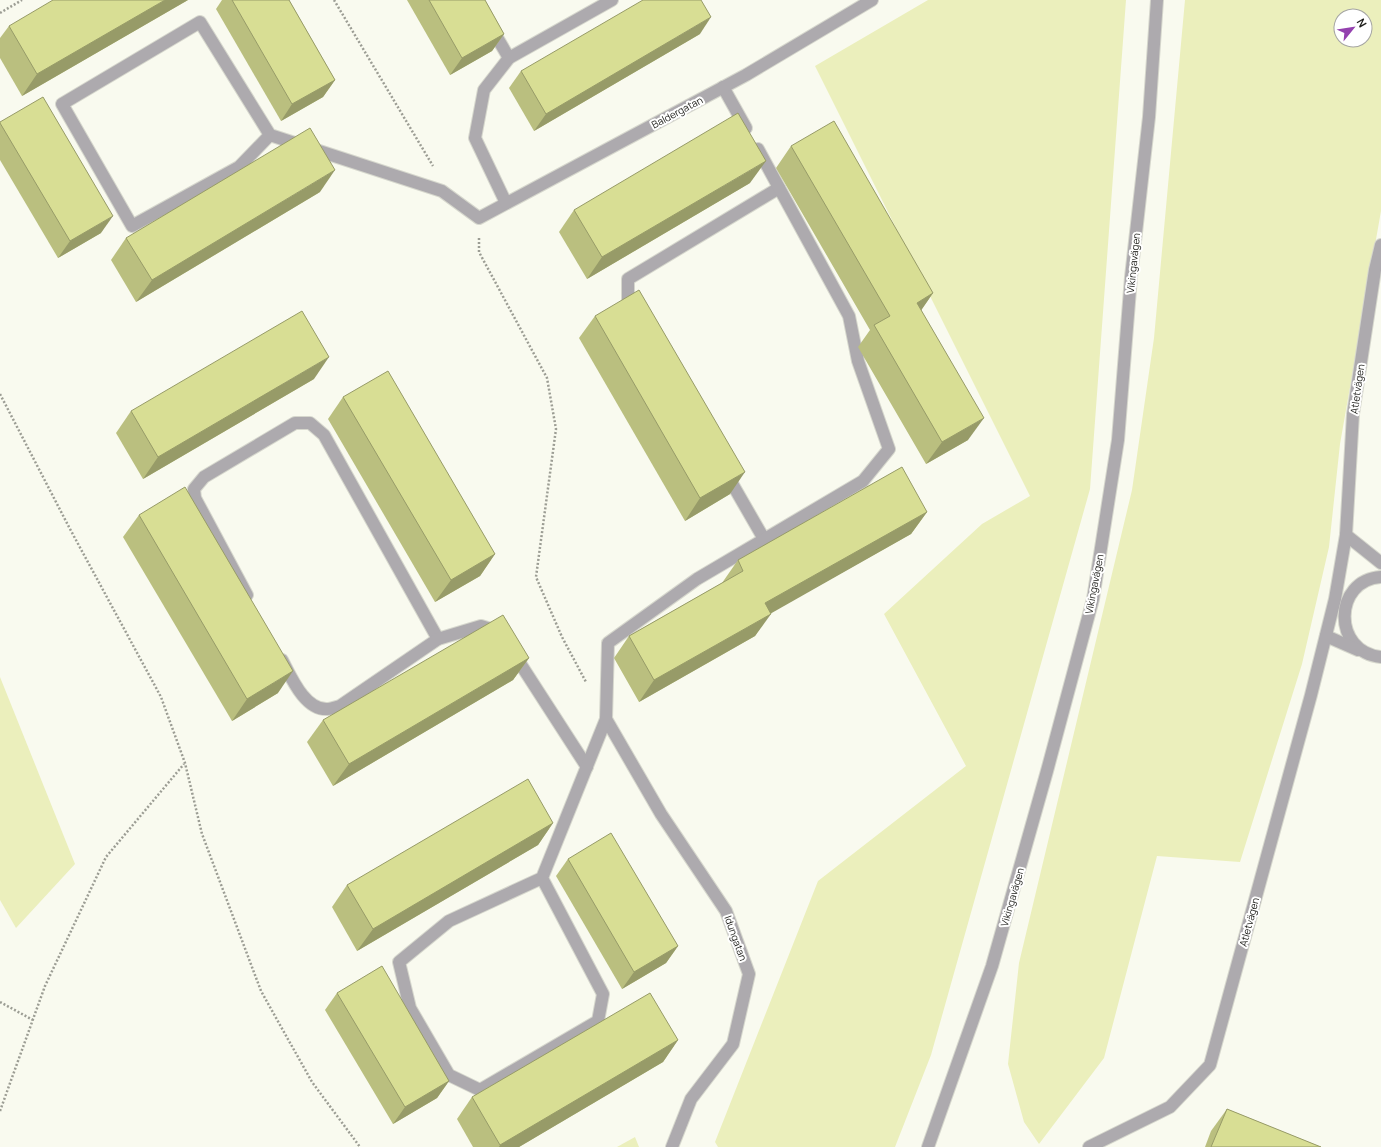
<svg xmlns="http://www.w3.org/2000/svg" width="1381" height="1147" font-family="Manrope,sans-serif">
	<rect width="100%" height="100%" fill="#f9faef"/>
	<!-- green -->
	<g fill="#ebefbc" fill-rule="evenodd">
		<polygon points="928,0 1126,0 1090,489 931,1055 895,1147 718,1147 715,1142 818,881 966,766 884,614 982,524 1030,496 815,66"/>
		<path d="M1185,0H1381V211L1340,444L1329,547L1302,664L1240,862L1157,856L1104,1058L1039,1144L1024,1122L1008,1064L1019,963L1132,490L1154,338ZM1341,16H1365V40H1341Z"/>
		<polygon points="0,677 75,864 16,928 0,900"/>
		<polygon points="635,1137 639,1147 617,1147"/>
	</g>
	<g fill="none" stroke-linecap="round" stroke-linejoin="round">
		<defs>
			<g id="street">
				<polyline points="475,0 509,58"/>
				<polyline points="723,87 746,128"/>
				<polyline points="270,135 200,22 62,104 132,226 239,167 270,135 442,191 479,218 746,75 872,0"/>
				<polyline points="506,203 475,138 484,90 509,58 612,0"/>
				<polyline points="633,312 628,303 628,279 779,188"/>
				<polyline points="726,473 764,539"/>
				<polyline points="1346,535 1381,563"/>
				<path d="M1381,577C1333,580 1332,652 1381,657"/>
				<polyline points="247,595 195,498 194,489 204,477 295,423 310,423 324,435 438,639"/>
				<polyline points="1326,636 1358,650"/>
				<polyline points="514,654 587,767"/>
				<path d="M282,660C291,677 305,711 328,709C332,709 336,707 340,706L438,639L481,626L497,631"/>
				<polyline points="606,719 661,814 726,911 749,974 733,1044 691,1099 672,1147"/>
				<polyline points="542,878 603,994 598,1021 480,1090 449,1075 410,1008 399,962 449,921 542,878 606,719 608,643 697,579 863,481 889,449 858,361 849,316 758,149"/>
				<polyline points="928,1147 992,966 1047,771 1093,599 1118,440 1131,277 1149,117 1157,0"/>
				<polyline points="1089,1147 1170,1107 1210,1065 1311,695 1335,599 1346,535 1353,414 1375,270 1381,245"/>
			</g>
		</defs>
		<!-- street casing -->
		<use href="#street" stroke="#d6d7cd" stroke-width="14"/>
		<!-- path -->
		<g stroke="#9c9d94" stroke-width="2.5" stroke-dasharray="2 2" stroke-linecap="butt">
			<polyline points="334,0 433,166"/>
			<polyline points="0,13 22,0"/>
			<polyline points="479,238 479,252 547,378 556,429 536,577 562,637 586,682"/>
			<polyline points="0,394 70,529 161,697 185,763 202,834 261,991 312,1082 360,1147"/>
			<polyline points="0,1002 33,1020"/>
			<polyline points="0,1111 45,986 106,857 184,764"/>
		</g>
		<!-- street -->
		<use href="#street" stroke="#adaaae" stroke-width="12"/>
	</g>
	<!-- wall -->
	<g fill="#babf7f">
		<polygon points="188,0 22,96 0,58 0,38 9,26"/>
		<polygon points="222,0 289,0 335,80 323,97 281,121 216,9"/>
		<polygon points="407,0 485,0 504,34 492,51 450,75"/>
		<polygon points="700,34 534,131 509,88 521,71"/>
		<polygon points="0,122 101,233 58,258 0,160"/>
		<polygon points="791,146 933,293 921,310 968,440 926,464 858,347 870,330 776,168"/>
		<polygon points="750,183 587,279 559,232 574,210"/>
		<polygon points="320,192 136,302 111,260 126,238"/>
		<polygon points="595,316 730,494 685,521 579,338"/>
		<polygon points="314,379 143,479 116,433 131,411"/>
		<polygon points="343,397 495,554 480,576 435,602 328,419"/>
		<polygon points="927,512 911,534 770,613 755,636 639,702 614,658 629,636 722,583 738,560"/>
		<polygon points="139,515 278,693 232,721 123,537"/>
		<polygon points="529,658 513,680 333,786 307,742 323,720"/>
		<polygon points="553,823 538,845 357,951 332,907 347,885"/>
		<polygon points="568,859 678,946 666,963 622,989 556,876"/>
		<polygon points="337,993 449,1081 437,1098 393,1124 325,1010"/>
		<polygon points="678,1040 663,1062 519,1147 473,1147 457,1119 472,1097"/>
		<polygon points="1227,1109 1321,1147 1205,1147 1211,1131"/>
	</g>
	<!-- shaded-wall -->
	<g fill="#979b68">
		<polygon points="165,0 188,0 22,96 37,74"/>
		<polygon points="711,17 700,34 534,131 546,114"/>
		<polygon points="504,34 492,51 450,75 462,58"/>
		<polygon points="335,80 323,97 281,121 292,104"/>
		<polygon points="766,161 750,183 587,279 602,257"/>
		<polygon points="335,170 320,192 136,302 152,280"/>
		<polygon points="113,216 101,233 58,258 70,241"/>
		<polygon points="933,293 918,315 917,303"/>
		<polygon points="329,357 314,379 143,479 158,457"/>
		<polygon points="984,418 968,440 926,464 942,442"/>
		<polygon points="745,472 730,494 685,521 700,498"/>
		<polygon points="927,512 911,534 749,626 765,603"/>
		<polygon points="495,554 480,576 435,602 451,580"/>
		<polygon points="771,614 755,636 639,702 654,680"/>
		<polygon points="529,658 513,680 333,786 349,764"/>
		<polygon points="293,671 278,693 232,721 247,699"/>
		<polygon points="553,823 538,845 357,951 373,929"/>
		<polygon points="678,946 666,963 622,989 634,972"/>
		<polygon points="678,1040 663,1062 519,1147 499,1147 500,1145"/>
		<polygon points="449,1081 437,1098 393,1124 405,1107"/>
	</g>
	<!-- building -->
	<g fill="#d8de94" stroke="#979b68">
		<polygon points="53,0 165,0 37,74 9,26"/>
		<polygon points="232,0 289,0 335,80 292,104"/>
		<polygon points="429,0 485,0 504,34 462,58"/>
		<polygon points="643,0 701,0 711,17 546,114 521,71"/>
		<polygon points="43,97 113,216 70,241 0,123 0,122"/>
		<polygon points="738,113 766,161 602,257 574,210"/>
		<polygon points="834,121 933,293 917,303 984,418 942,442 874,325 890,316 791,146"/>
		<polygon points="310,128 335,170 152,280 126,238"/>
		<polygon points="639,290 745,472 700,498 595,316"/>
		<polygon points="302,311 329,357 158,457 131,411"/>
		<polygon points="388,371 495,554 451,580 343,397"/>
		<polygon points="902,467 927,512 765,603 771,614 654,680 629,636 743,571 738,560"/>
		<polygon points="185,487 293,671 247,699 139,515"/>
		<polygon points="503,615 529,658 349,764 323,720"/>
		<polygon points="528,779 553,823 373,929 347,885"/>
		<polygon points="611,833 678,946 634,972 568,859"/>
		<polygon points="382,966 449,1081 405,1107 337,993"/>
		<polygon points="650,993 678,1040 500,1145 472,1097"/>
		<polygon points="1227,1109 1321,1147 1211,1147"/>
	</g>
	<g text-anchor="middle" stroke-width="4" stroke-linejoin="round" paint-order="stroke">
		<!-- street labels -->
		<g font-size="10" fill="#1e1e1a" stroke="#fff">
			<text transform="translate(677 112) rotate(-28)" y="4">Baldergatan</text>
			<text transform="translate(1133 263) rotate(-84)" y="4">Vikingavägen</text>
			<text transform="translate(1357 389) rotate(-82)" y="4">Atletvägen</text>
			<text transform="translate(1094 584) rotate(-79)" y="4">Vikingavägen</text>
			<text transform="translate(1012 897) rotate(-74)" y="4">Vikingavägen</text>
			<text transform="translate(1249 922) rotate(-75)" y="4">Atletvägen</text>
			<text transform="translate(736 938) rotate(70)" y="4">Idungatan</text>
		</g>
	</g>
	<!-- north arrow -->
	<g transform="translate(1353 28) rotate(60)"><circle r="19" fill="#ffffff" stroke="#a5a5a3"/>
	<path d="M0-3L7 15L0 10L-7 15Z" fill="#9441af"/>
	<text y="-6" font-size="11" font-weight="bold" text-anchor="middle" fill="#1e1e1a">N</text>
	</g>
</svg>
